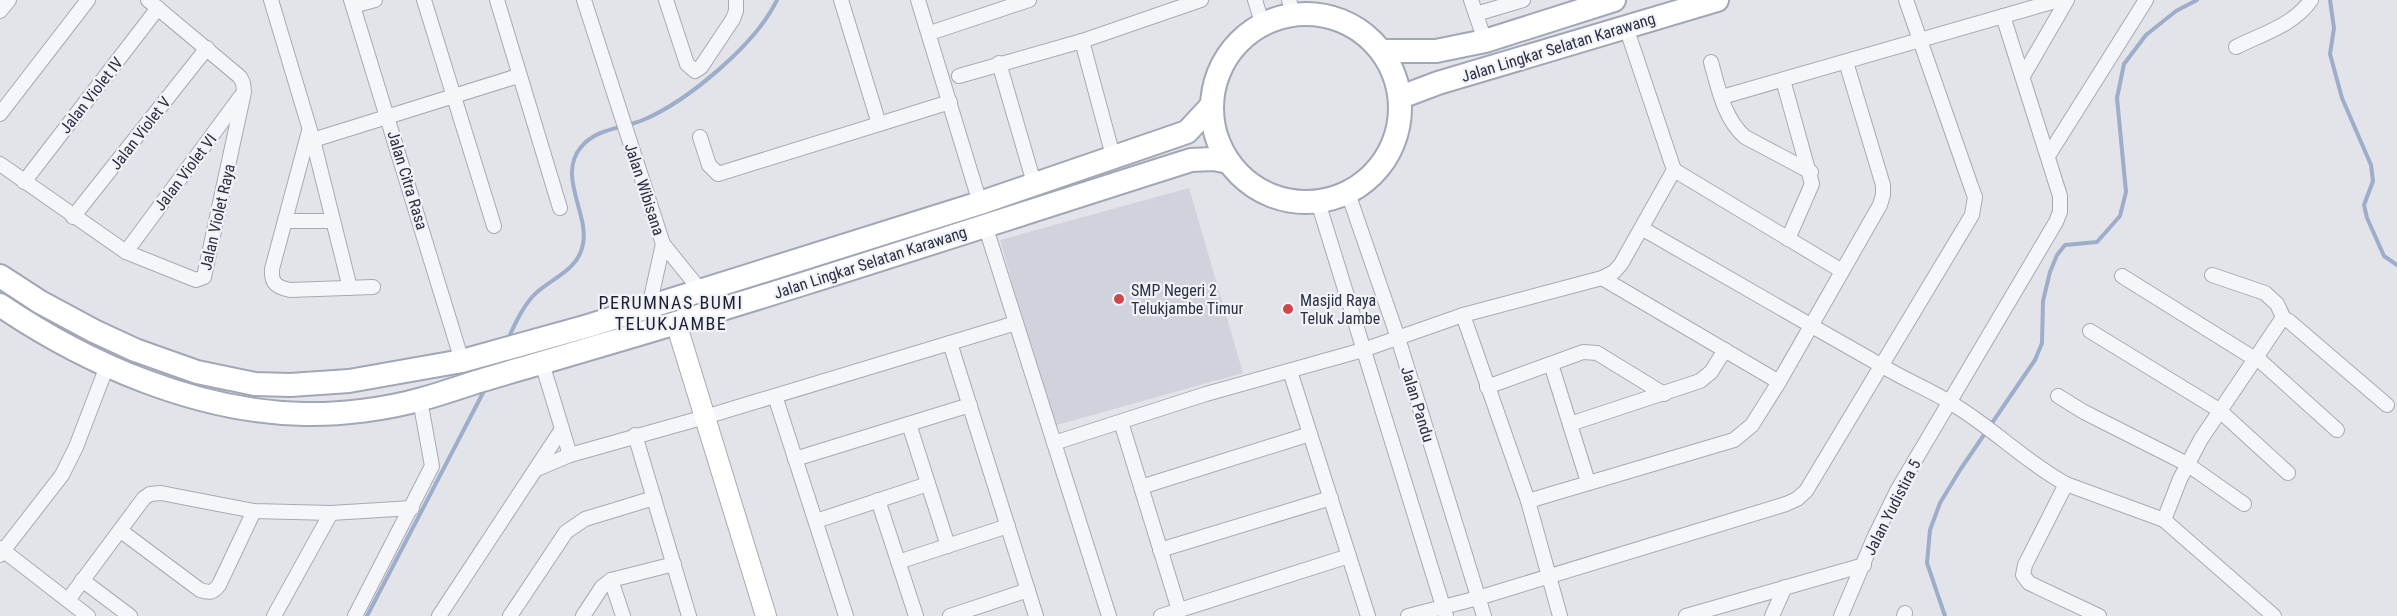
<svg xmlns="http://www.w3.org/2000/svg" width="2397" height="616" font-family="'Roboto Condensed',sans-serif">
	<rect width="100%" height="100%" fill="#e2e4ea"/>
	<!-- built -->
	<polygon fill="#d0d3dc" points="1189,188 1243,373 1053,426 1000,240"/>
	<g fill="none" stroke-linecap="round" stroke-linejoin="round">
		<!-- stream -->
		<g stroke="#9dadca" stroke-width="4">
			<polyline points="2330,0 2334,28 2330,54 2342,98 2371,165 2373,181 2364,205 2367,218 2384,256 2397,265"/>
			<path d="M508,339C515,324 522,308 533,296C550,278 578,272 583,244C589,213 557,176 581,147C597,128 621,129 643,120C688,101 756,44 777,0"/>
			<polyline points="367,616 486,387"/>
			<polyline points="1945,616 1927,563 1930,530 1940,503 1960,470 2035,360 2042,343 2043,301 2050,272 2057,255 2065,245 2097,242 2120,216 2126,192 2117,98 2124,64 2146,35 2176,11 2197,0"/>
		</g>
		<defs>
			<g id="street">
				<polyline points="271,0 313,140 350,288"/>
				<polyline points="351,0 462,361"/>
				<polyline points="424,0 494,226"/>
				<polyline points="497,0 560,208"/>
				<polyline points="584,0 663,244 701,291"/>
				<polyline points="666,0 687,64 695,71 701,67 733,19 736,11 736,0"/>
				<polyline points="841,0 879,124"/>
				<polyline points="918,0 980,203"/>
				<polyline points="1255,0 1262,23"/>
				<polyline points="1289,0 1293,14"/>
				<polyline points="1471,0 1485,41"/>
				<polyline points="353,6 375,0"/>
				<polyline points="0,11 9,0"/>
				<polyline points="1476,14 1523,0"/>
				<polyline points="930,33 1029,0"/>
				<polyline points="1082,41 1113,156"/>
				<path d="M2236,47C2262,34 2294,25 2311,0"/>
				<path d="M1711,62C1718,87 1724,119 1745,137L1811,172"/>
				<polyline points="999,63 1034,183"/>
				<polyline points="959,76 1082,41 1201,0"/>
				<polyline points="2023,76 2067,0"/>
				<polyline points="1783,80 1812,184 1788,239"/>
				<polyline points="1722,97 2059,0"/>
				<polyline points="0,114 88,0"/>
				<path d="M309,131L272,269C271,283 276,287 290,290L373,287"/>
				<polyline points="700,137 709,165 718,174 950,102"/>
				<polyline points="313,140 518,76"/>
				<polyline points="2048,156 2146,0"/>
				<polyline points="0,164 126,252 196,280 204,277 244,92 243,83 240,77 148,0"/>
				<polyline points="1674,170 1842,271"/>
				<polyline points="24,182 158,8"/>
				<polyline points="1348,193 1398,338 1484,616"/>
				<polyline points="1318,202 1446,616"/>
				<polyline points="73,217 207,48"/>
				<polyline points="285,221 332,221"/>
				<polyline points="985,225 1109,616"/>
				<path d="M1643,229C1725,276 1808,324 1891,371C1910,382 1932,391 1951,403C1992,427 2024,461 2066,484L2164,520L2274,616"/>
				<polyline points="126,252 241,96"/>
				<polyline points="2212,275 2265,293 2277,304 2284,319"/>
				<polyline points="2122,276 2255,359"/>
				<polyline points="1602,278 1779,382"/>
				<polyline points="649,307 663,244"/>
				<polyline points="1463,315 1528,501 1560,616"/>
				<polyline points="2090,331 2219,410 2288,473"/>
				<polyline points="950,343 1036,616"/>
				<polyline points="2256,357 2337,430"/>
				<polyline points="542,363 570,455"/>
				<polyline points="1551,364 1588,482"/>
				<polyline points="1290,371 1368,616"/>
				<polyline points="1487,387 1583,352 1597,353 1664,394"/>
				<polyline points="775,396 846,616"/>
				<polyline points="2058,396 2084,412 2187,464 2244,504"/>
				<polyline points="1121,422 1179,610"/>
				<polyline points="909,424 948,546"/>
				<polyline points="1570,424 1700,381 1711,372 1725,350"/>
				<polyline points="635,435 689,616"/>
				<polyline points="1054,443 1206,394 1363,350 1463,315 1602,278 1614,272 1621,264 1674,170 1626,27"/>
				<polyline points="795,459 970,405"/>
				<polyline points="537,469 570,455 705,417 1016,323"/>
				<polyline points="2066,484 2025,565 2023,575 2029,583 2099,616"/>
				<polyline points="1141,487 1310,434"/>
				<polyline points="878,500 916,616"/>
				<polyline points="1528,501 1734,440 1752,425 1779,382 1880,205 1883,195 1883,185 1846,62"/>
				<polyline points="2164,520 2180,479 2201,439 2282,319 2289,321 2387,405"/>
				<polyline points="816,521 928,484"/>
				<path d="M121,531L200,590C209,593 213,593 219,585L254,511"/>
				<polyline points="0,548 88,616"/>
				<polyline points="1160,550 1331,498"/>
				<polyline points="0,555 62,475 76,447 107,366"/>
				<polyline points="898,562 1008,526"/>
				<polyline points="82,580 130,616"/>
				<polyline points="611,580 623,616"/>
				<polyline points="68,600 144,498 150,494 161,493 254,511 331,513 412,508"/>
				<polyline points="274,616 331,513"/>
				<polyline points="355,616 432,466 420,400"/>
				<polyline points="439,616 562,429"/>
				<polyline points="510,616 566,532 585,519 654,498"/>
				<polyline points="583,616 602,587 611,580 674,564"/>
				<polyline points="950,616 1028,590"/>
				<polyline points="1161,616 1349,556"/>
				<polyline points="1408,616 1478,598 1786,504 1797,499 1806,491 1972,215 1975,197 1972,189 1906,0"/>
				<polyline points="1686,616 1864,565"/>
				<polyline points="1772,616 1785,587"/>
				<polyline points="1841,616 1874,538 1898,489 2056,222 2060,212 2060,196 2003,16"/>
				<polyline points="1904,616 1905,613"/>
			</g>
			<polyline id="secondary" points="676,323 766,616"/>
			<g id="primary">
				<circle cx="1306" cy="108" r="94"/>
				<polyline points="1383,51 1436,51 1485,41 1614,0"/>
				<polyline points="1401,97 1438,83 1717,0"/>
				<polyline points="0,276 40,302 94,331 135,350 197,372 255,384 290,385 349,381 462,361 588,326 980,203 1187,132 1212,105"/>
				<path d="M0,305C87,364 197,412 304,414C340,415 387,409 422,399C440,394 458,388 476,382C512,371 549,361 585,350C788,291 989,224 1191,160L1213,159L1229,162"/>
			</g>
		</defs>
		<!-- street casing -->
		<use href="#street" stroke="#a7aab4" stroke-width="16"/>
		<!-- secondary casing -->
		<use href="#secondary" stroke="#a7aab4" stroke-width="22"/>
		<!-- primary casing -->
		<use href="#primary" stroke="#a1a7b6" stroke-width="26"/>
		<!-- street -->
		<use href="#street" stroke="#f5f6f9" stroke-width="14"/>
		<!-- secondary -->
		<use href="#secondary" stroke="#fff" stroke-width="20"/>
		<!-- primary -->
		<use href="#primary" stroke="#fff" stroke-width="22"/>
	</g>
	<!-- markers -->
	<g fill="#ce484b" stroke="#f2f3f8" stroke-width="2">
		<circle cx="1119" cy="299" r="6"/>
		<circle cx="1288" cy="309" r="6"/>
	</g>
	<g text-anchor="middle" stroke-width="4.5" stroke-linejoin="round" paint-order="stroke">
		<!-- street labels -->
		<g font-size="16" fill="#2a3042" stroke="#f2f3f8">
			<text transform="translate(1558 47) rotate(-17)" y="6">Jalan Lingkar Selatan Karawang</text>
			<text transform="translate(91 95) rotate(-52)" y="6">Jalan Violet IV</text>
			<text transform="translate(140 133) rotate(-52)" y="6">Jalan Violet V</text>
			<text transform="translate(185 172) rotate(-53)" y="6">Jalan Violet VI</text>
			<text transform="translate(408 180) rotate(73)" y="6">Jalan Citra Rasa</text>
			<text transform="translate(645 189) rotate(72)" y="6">Jalan Wibisana</text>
			<text transform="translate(217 217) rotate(-77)" y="6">Jalan Violet Raya</text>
			<text transform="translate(870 262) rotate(-18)" y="6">Jalan Lingkar Selatan Karawang</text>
			<text transform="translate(1418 404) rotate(73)" y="6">Jalan Pandu</text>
			<text transform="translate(1892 507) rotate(-63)" y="6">Jalan Yudistira 5</text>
		</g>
		<!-- poi labels -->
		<g font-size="16" fill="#2a3042" stroke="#f2f3f8" text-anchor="start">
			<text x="1131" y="296">SMP Negeri 2<tspan x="1131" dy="18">Telukjambe Timur</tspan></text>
			<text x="1300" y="306">Masjid Raya<tspan x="1300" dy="18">Teluk Jambe</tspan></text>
		</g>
		<!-- neighbourhood labels -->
		<g font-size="18" letter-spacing="1.5" fill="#1c2133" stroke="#f2f3f8">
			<text x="671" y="309">PERUMNAS BUMI<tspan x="671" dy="21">TELUKJAMBE</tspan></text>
		</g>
	</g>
</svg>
